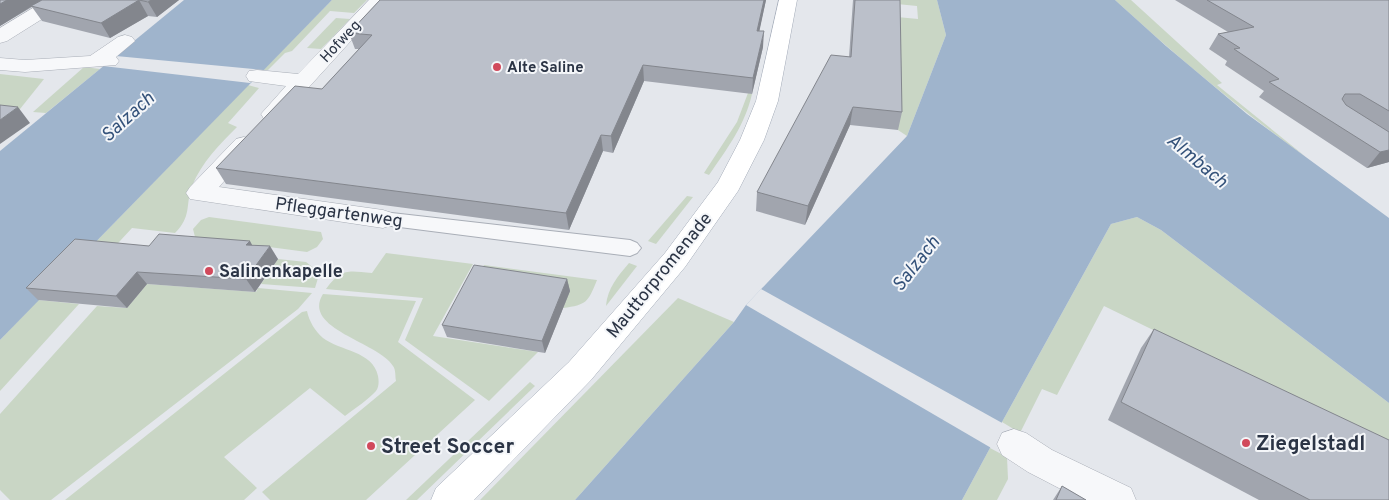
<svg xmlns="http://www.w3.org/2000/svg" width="1389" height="500" font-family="Overpass,sans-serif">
	<rect width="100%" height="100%" fill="#e4e7ec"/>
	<!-- green -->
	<g fill="#c9d6c5">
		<polygon points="332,0 367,0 354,13 330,11 292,51 285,53 268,70 263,70"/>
		<polygon points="897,0 937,0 946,35 907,136 898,130 897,17 918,19 917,6 897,4"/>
		<path d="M1115,0H1131L1222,83L1217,85L1306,157C1239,109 1176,56 1115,0Z"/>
		<polygon points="336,18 350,19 321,49 307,48"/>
		<polygon points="84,67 100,69 46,113 33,112"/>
		<polygon points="0,74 44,79 20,109 6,119 0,119"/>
		<path d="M248,85L259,88L228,123L237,127C219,145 202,162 192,186C185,206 192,216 175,233L132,228L108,254L86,252Z"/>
		<path d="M748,93L752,94C745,125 727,149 709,175L704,173L737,122Z"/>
		<polygon points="687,196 693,197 656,244 648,241"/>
		<polygon points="209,217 321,232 323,239 317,247 307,252 195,237 193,229 201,220"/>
		<polygon points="1137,217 1161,230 1389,403 1389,445 1104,306 1057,395 1042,389 1020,433 1002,422 1111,224"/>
		<path d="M386,253L473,264L433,336L538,352L489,401L405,340L423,298L326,289C342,268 347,271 372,273Z"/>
		<polygon points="278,259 306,262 315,269 318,278 315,288 261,284"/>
		<path d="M629,263L637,266L606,306C607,289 618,276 629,263Z"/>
		<path d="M484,265L597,280C588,302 587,305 563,308L569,291L477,278Z"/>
		<polygon points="147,284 256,292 258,288 312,293 298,309 51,500 10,500 0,490 0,414 97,306 127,308"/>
		<path d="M323,294L416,301L398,342L475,400L366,500H270L262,492L396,381C395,376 396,370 393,366C379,342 301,329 323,294Z"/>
		<polygon points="678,298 734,322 575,500 480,500"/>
		<polygon points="38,300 79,304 0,391 0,340"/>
		<path d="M307,311C309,321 315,331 323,338C340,351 373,351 378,376C379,381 379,387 376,391C368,400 355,408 345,416L310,388L224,457L257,488L244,500H65L302,312Z"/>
		<polygon points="530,382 535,386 417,500 406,500"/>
		<polygon points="990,448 1007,457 1008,479 997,500 962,500"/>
	</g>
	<!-- water -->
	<g fill="#9fb4cc">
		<polygon points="184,0 332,0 0,340 0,151"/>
		<polygon points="937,0 1115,0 1166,46 1247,114 1389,218 1389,403 1161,230 1137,217 1111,224 1002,422 990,448 962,500 575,500 734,322 746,305 907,136 946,35"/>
	</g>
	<!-- pier -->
	<g fill="#e4e7ec">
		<polygon points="116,56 263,70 250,83 103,66"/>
		<polygon points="761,289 1004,424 993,449 746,305"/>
	</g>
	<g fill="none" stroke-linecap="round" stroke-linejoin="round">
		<defs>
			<polygon id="service" points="383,212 630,240 637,243 641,248 637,253 630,256 376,224 373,219 376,214"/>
			<g id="pedestrian">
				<polygon points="369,0 388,0 280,119 272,121 264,119 261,114 286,86 249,81 246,76 249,71 257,70 298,74"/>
				<polygon points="125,35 132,37 135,41 116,57 119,61 116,65 25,72 0,70 0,58 25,60 90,56 118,37"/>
				<polygon points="244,137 252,139 256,144 219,187 383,210 392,213 396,219 392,225 383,228 190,199 186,193 190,187 236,139"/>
				<polygon points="1014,429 1026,433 1052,450 1131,488 1136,500 1082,500 1028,472 1002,455 997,444 1002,433"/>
			</g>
			<polygon id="minor" points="46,0 68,0 66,4 7,41 0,43 0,28"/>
			<polygon id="primary" points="779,0 797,0 778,101 764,140 738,191 685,267 591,380 474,500 431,500 436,488 569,362 665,253 718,182 740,140 756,101"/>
		</defs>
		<!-- service casing -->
		<use href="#service" stroke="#a9aeb7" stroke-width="2"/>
		<!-- pedestrian casing -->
		<use href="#pedestrian" stroke="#a9aeb7" stroke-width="1"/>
		<!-- minor casing -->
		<use href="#minor" stroke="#a9aeb7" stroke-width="1"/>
		<!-- primary casing -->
		<use href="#primary" stroke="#a3abb8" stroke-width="1"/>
		<!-- service -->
		<use href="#service" fill="#f7f8fa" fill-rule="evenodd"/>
		<!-- pedestrian -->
		<use href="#pedestrian" fill="#f7f8fa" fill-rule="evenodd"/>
		<!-- minor -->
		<use href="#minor" fill="#f7f8fa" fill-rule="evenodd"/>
		<!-- primary -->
		<use href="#primary" fill="#fff" fill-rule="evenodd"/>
	</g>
	<!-- wall -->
	<g fill="#a1a5ae">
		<polygon points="0,0 179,0 157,17 148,16 110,38 42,21 32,7 0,26"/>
		<polygon points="380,0 766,0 759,31 763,47 752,94 644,81 613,153 603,151 569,230 226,184 216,168 322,89 359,49 355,49 349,33"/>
		<polygon points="853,0 900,0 902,112 898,130 850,125 805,225 756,211 757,192 849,57"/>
		<polygon points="1175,0 1389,0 1389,162 1367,168 1259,97 1264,91 1225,65 1227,61 1209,49 1218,34 1228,32"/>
		<polygon points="252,245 278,259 255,292 147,284 127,308 38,300 26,288 149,246"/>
		<polygon points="567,279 570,291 545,353 447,337 442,325"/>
		<polygon points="1154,329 1389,500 1259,500 1108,420 1141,348"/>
		<polygon points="1062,486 1086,500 1053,500"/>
	</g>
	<!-- shaded-wall -->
	<g fill="#83868d">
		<polygon points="7,0 42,0 0,26 0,4"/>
		<polygon points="139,0 148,16 110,38 101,23"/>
		<polygon points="151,0 179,0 157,17 148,2"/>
		<polygon points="764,0 766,0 756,47 757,31"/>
		<polygon points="764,31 763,47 752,94 753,78"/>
		<polygon points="643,65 644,81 613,153 611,136"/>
		<polygon points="18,107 30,123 0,144 0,120"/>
		<polygon points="853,107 850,125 805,225 808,206"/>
		<polygon points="601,135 603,151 569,230 566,213"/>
		<polygon points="1389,150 1389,162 1367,168 1380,152"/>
		<polygon points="250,241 257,254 246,245"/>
		<polygon points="270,246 278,259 255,292 246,279"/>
		<polygon points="137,272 147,284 127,308 116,296"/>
		<polygon points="567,279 570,291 545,353 542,341"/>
	</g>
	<!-- building -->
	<g fill="#bbc0ca" stroke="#83868d">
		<polygon points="0,0 7,0 0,4"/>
		<polygon points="42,0 151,0 148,2 139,0 101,23 31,6"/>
		<polygon points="380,0 764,0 757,31 764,31 753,78 643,65 611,136 601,135 566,213 216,168 295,86 322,89 372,35 349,33"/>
		<polygon points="855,0 900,0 902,112 853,107 808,206 757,192 831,55 851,57"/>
		<polygon points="1207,0 1389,0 1389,111 1360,94 1345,94 1342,99 1346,105 1389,132 1389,150 1380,152 1269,82 1279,79 1234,49 1240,48 1218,34 1254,27"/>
		<polygon points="0,105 18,107 0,120"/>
		<polygon points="159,234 250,241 246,245 270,246 246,279 137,272 116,296 26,288 75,239 149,246"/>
		<polygon points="474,265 567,279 542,341 442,325"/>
		<polygon points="1154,329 1389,440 1389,500 1310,500 1121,402"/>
		<polygon points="1062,486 1086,500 1056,500"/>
	</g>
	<!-- markers -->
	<g fill="#d1495b" stroke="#f4f6f9" stroke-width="2">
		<circle cx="497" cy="67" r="5"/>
		<circle cx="209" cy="271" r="5"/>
		<circle cx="1246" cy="443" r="5"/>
		<circle cx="371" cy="446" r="5"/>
	</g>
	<g text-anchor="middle" stroke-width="4" stroke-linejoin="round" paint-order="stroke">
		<!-- far-street labels -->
		<g font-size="15" fill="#2b3445" stroke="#f4f6f9">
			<text transform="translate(340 41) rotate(-47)" y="5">Hofweg</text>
		</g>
		<!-- far-poi labels -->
		<g font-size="15" font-weight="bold" fill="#2b3445" stroke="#f4f6f9" text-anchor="start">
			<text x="507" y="72">Alte Saline</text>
		</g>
		<!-- street labels -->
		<g font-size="18" fill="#2b3445" stroke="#f4f6f9">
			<text transform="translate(339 212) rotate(8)" y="6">Pfleggartenweg</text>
			<text transform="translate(659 275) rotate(-51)" y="6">Mauttorpromenade</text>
		</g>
		<!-- poi labels -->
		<g font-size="18" font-weight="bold" fill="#2b3445" stroke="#f4f6f9" text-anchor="start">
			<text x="219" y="277">Salinenkapelle</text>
		</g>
		<!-- water labels -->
		<g font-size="19" font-style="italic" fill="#34527a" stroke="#f4f6f9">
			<text transform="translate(127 116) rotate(-42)" y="7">Salzach</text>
			<text transform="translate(1198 160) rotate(40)" y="7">Almbach</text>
			<text transform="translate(915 263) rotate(-52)" y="7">Salzach</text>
		</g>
		<!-- near-poi labels -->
		<g font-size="21" font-weight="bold" fill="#2b3445" stroke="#f4f6f9" text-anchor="start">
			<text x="1256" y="450">Ziegelstadl</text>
			<text x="381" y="453">Street Soccer</text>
		</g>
	</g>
</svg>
